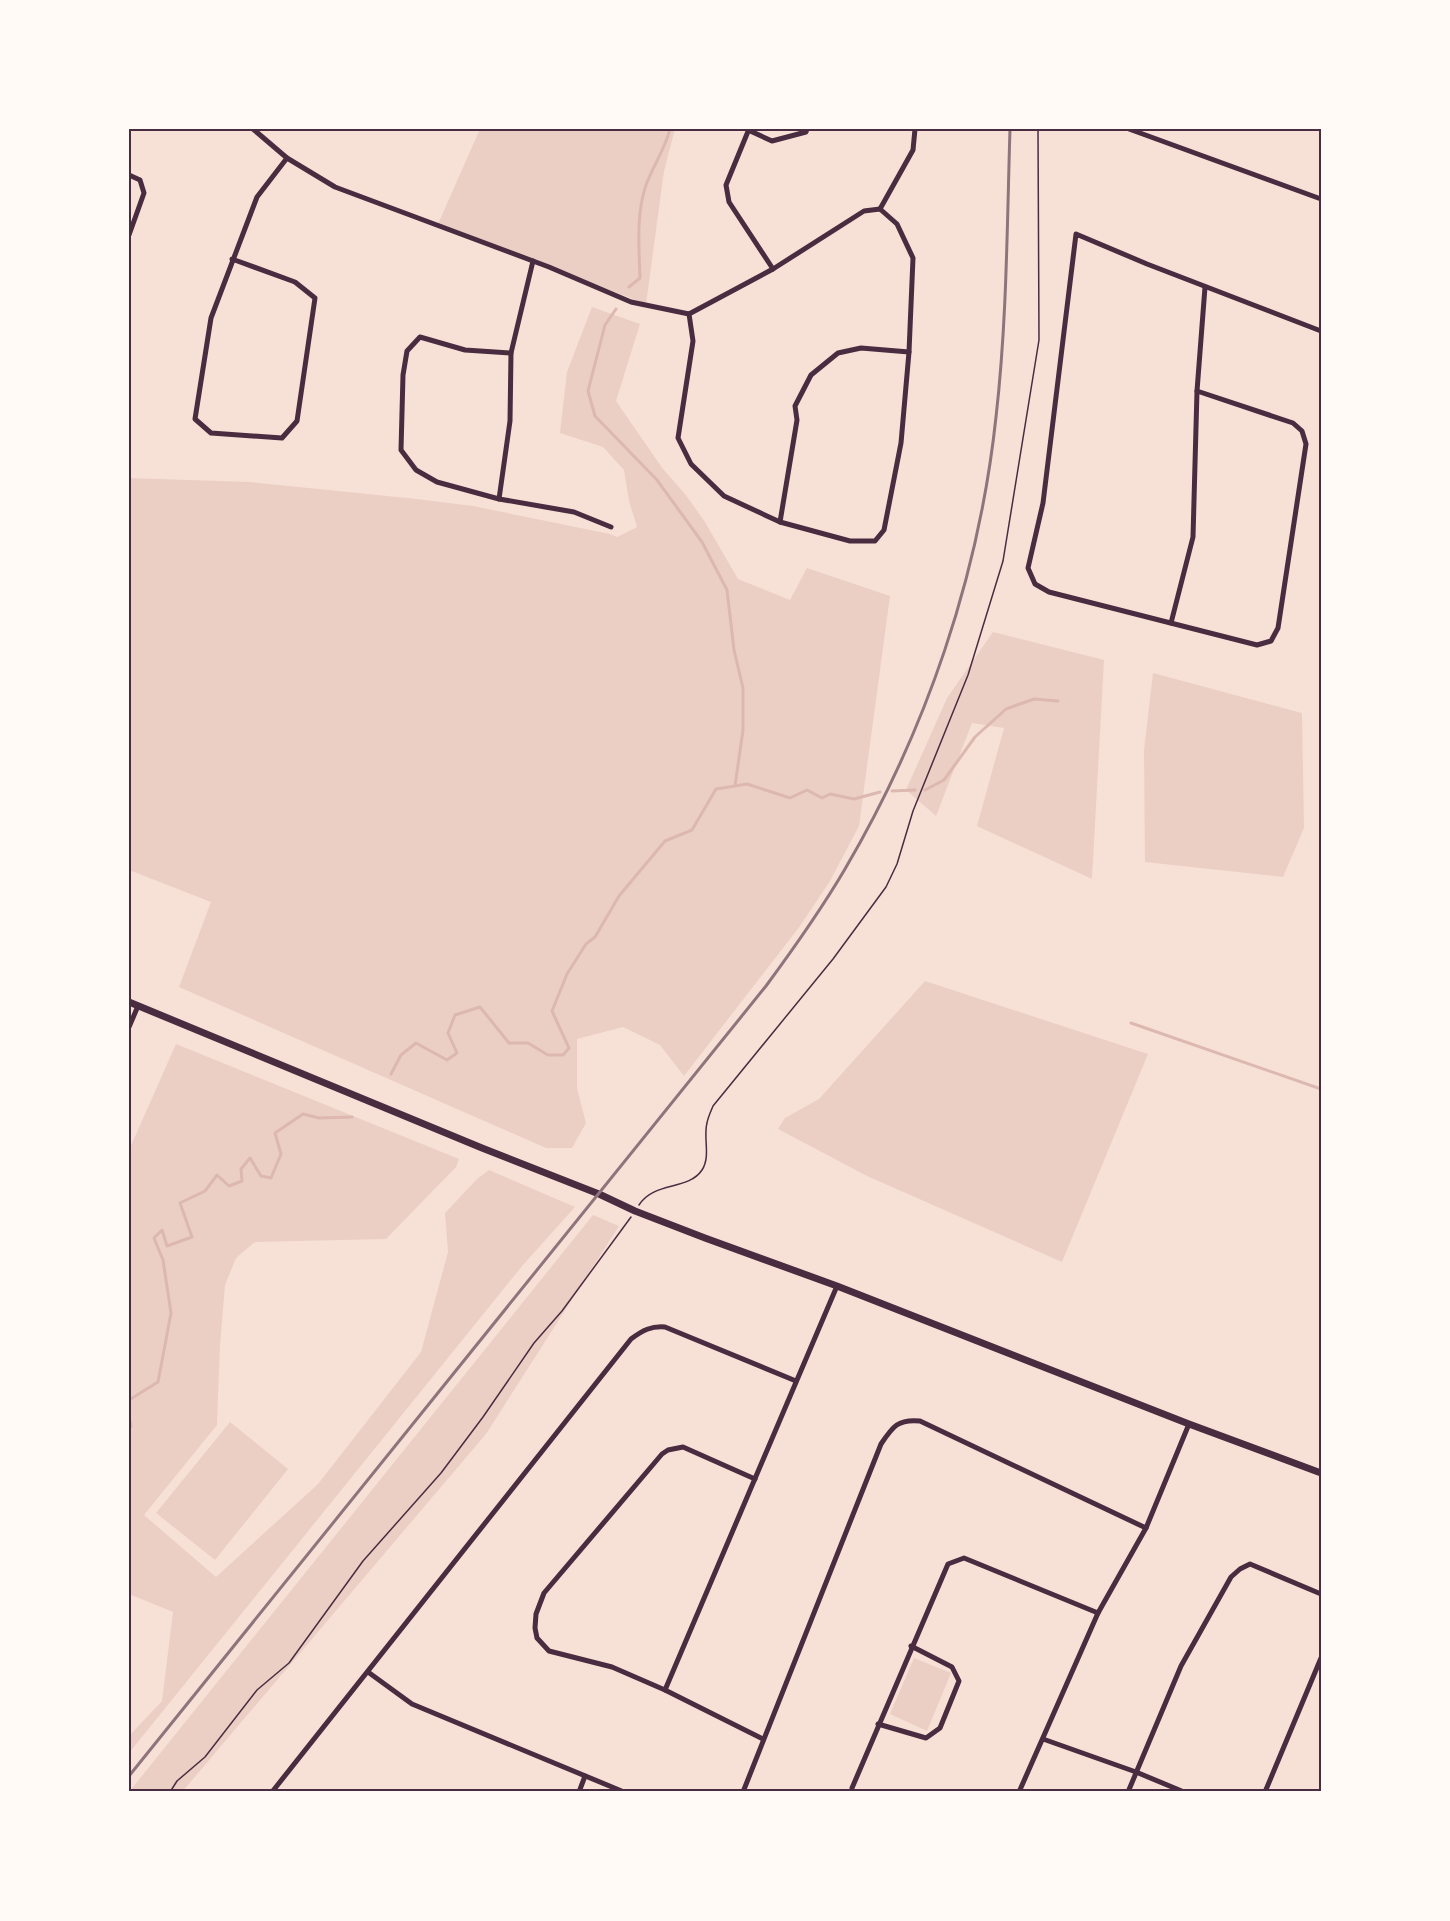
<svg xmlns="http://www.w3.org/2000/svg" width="1450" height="1921" font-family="'Space Grotesk',sans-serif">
	<rect width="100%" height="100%" fill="#f7e1d7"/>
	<!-- green -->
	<g fill="#ebcfc5">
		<polygon points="480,129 675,129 664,171 646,304 438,224"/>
		<polygon points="592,307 640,324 616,401 663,469 685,494 705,522 738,579 790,600 807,568 890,596 859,826 830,881 800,926 684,1076 660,1045 623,1027 577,1039 577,1088 586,1123 572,1148 546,1148 179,987 211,902 129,870 129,478 250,482 417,499 473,506 610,534 617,537 637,527 629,501 624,470 603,447 560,433 567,372"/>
		<polygon points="993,632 1104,660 1092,879 977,826 1004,728 972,723 936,816 906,790 947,698"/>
		<polygon points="1153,673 1302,713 1304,828 1283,877 1145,862 1144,750"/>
		<polygon points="925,981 1148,1054 1062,1262 867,1176 778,1129 785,1118 819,1099"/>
		<polygon points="176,1044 459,1159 456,1167 386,1239 255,1242 236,1258 225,1285 220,1345 217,1425 144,1515 216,1577 318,1484 421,1352 448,1252 445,1213 477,1179 489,1170 575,1207 523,1265 129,1753 129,1736 162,1701 173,1612 129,1594 129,1150"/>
		<polygon points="593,1215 619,1226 486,1434 182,1792 129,1792"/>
		<polygon points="230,1422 288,1469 215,1560 156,1513"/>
		<polygon points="914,1658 951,1673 927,1731 890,1714"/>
	</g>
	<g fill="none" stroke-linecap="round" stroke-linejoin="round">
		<!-- stream -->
		<g stroke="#dcb8b0" stroke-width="3">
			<path d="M629,287L640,278C639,248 636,214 646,185C653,166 665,149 670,129"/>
			<polyline points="735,786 747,784 790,798 807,790 822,798 830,794 854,799 880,792"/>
			<polyline points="925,790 944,780 975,737 1006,709 1034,699 1058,701"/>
			<polyline points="892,791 915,790"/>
			<polyline points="1131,1023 1321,1089"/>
			<polyline points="391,1074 401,1055 416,1043 447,1060 457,1053 448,1033 455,1015 480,1007 509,1043 528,1043 548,1055 563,1055 569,1048 552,1011 567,974 586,944 595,937 619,896 665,841 692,830 716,789 735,786 743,730 743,688 734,650 727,590 702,542 657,480 595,416 588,391 605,325 616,309"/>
			<polyline points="129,1400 158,1382 171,1313 163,1260 154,1238 162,1230 167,1246 192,1237 180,1203 205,1191 217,1175 229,1186 242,1181 241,1169 250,1158 261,1176 271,1178 281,1154 275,1133 303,1114 319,1118 352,1117"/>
			<polyline points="129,1417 131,1426 129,1429"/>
		</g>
		<!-- path -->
		<g stroke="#4a2c40" stroke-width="1.5">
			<path d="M639,1205C654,1181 688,1191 702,1170C711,1156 703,1138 707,1123C708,1117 711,1111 713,1106L833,959L886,887L897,864L913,811L968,675L1003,561L1039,340L1038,129"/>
			<polyline points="170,1792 177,1781 205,1757 257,1690 289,1663 363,1561 441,1473 483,1417 534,1343 562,1311 631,1217"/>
		</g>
		<!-- minor -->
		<g stroke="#4a2c40" stroke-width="5">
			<polyline points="253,129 287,158 335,187 549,267 631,302 689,314 773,269 864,211 880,209"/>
			<polyline points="749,129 726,185 729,202 773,269"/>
			<polyline points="1129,129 1321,199"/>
			<polyline points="748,130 772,141 806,132 807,129"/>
			<polyline points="129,175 140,180 144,193 129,235"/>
			<polyline points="880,209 913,150 915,129"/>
			<polyline points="232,259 295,282 315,298 297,421 282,438 211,433 195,419 211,318 257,197 287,158"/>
			<polyline points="689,314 693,341 678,438 691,464 724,496 780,522 850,541 875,541 884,530 901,443 909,352 913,258 897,224 880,209"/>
			<polyline points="511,353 465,350 420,337 407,351 403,375 401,450 416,470 437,482 499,499 574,512 611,527"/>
			<polyline points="1197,391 1293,423 1302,431 1306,444 1278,628 1271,641 1257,645 1049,592 1035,584 1028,568 1043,503 1076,234 1147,264 1321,331"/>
			<polyline points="499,499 510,421 511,353 533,261"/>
			<polyline points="780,522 797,420 795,406 811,375 838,353 861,348 909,352"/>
			<polyline points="1171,623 1193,537 1197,391 1205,287"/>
			<polyline points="129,1027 138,1006"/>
			<polyline points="755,1479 683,1447 668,1450 662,1454 544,1593 536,1614 535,1628 537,1638 549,1651 612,1667 665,1690 763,1739"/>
			<polyline points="368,1672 412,1704 624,1792"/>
			<polyline points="665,1690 837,1286"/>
			<polyline points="878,1724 926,1738 940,1728 959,1681 952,1667 911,1646"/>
			<polyline points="1043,1739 1136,1772 1184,1792"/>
			<path d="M272,1792L631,1339C643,1330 651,1326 665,1327L796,1381"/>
			<polyline points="579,1792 585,1776"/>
			<path d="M743,1792L881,1444C893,1426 898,1419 920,1421L1146,1528"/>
			<polyline points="852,1792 852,1788 948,1564 964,1558 1098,1613"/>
			<polyline points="1019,1792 1098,1613 1146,1528 1189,1424"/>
			<polyline points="1128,1792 1181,1666 1231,1577 1240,1569 1250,1564 1321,1594"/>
			<polyline points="1265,1792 1321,1658"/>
		</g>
		<!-- secondary -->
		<polyline stroke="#4a2c40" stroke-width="7" points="129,1002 482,1148 599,1194 635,1211 705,1238 837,1286 1189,1424 1321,1473"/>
		<!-- rail -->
		<path stroke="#8f747c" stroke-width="3" d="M129,1776L766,986C794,948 821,910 845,869C926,731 979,576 996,417C1007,321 1007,225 1010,129"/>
	</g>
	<!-- border -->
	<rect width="1450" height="1921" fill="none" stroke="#fffaf5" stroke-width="261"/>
	<rect x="130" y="130" width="1190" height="1660" fill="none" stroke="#4a2c40" stroke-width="2"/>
</svg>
